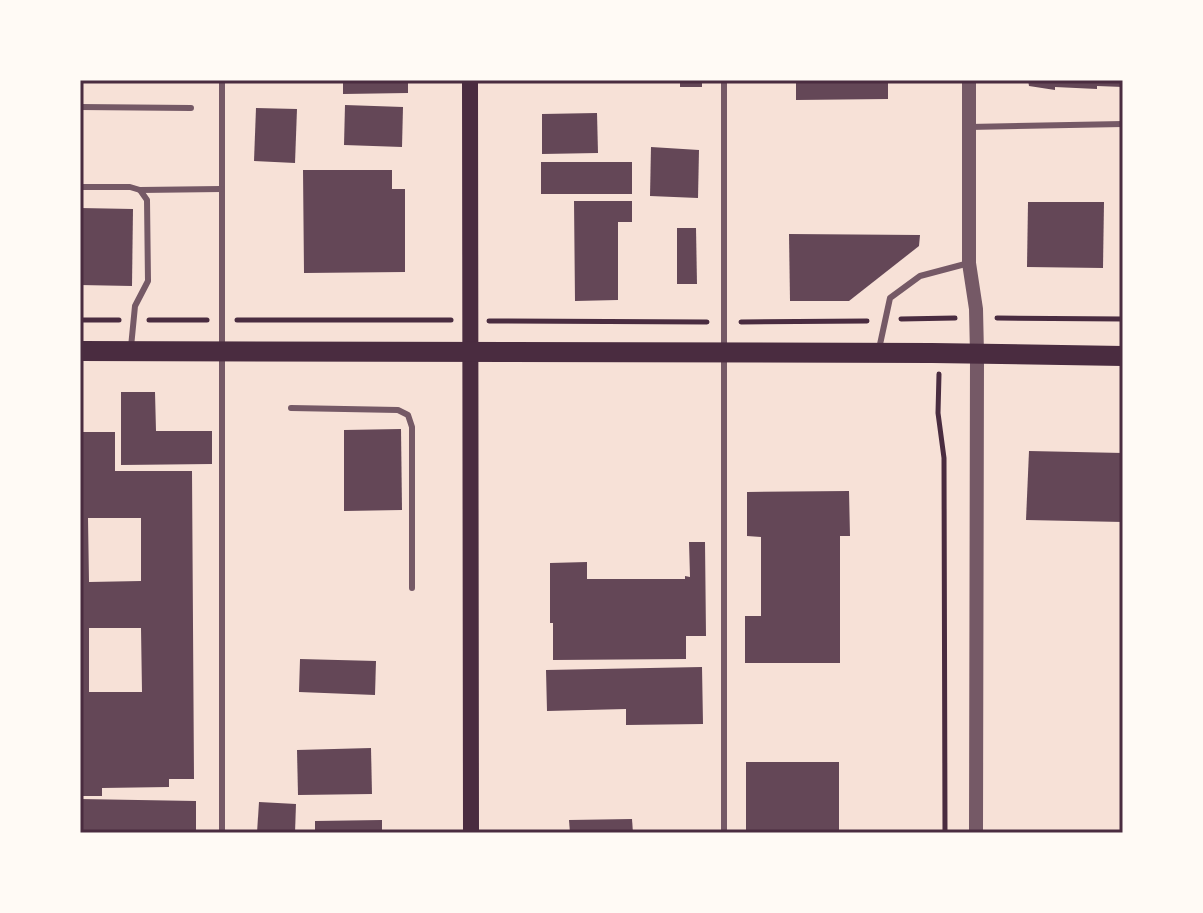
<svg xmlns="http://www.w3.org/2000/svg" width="1203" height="913" font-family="Cabin,sans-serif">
	<rect width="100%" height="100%" fill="#f7e1d7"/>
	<!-- building -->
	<g fill="#644757" fill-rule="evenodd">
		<polygon points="343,80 408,80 408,93 343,94"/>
		<rect x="680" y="80" width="22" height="7"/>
		<polygon points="796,80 888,80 888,99 796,100"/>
		<polygon points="1028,80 1123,80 1123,87 1097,86 1097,89 1055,87 1055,90 1029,86"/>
		<polygon points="345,105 403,107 402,147 344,145"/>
		<polygon points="256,108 297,109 295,163 254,161"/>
		<polygon points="597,113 598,153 542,154 542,114"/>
		<polygon points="651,147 699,150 698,198 650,196"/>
		<rect x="541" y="162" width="91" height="32"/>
		<polygon points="303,170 392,170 392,189 405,189 405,272 304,273"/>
		<polygon points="574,201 632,201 632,222 618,222 618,300 575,301"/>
		<polygon points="1028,202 1104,202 1103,268 1027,267"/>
		<polygon points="80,208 133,209 132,286 80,285"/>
		<polygon points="677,228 696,228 697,284 677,284"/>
		<polygon points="789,234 920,235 919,246 849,301 790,301"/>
		<polygon points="121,392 155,392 156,431 212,431 212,464 121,465"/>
		<polygon points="401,429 402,510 344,511 344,430"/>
		<path d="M80,432H115V471H192L194,779H169V787L102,788V796H80ZM88,518H141V581L89,582ZM89,628H141L142,692H89Z"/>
		<polygon points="1029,451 1123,453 1123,522 1026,520"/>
		<polygon points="849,491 850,536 840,536 840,663 745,663 745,616 761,616 761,537 747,536 747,492"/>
		<polygon points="689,542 705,542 706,636 686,636 686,659 553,660 553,623 550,623 550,563 587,562 587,579 685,579 685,576 690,577"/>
		<polygon points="300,659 376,661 375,695 299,692"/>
		<polygon points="702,667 703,724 626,725 626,709 547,711 546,670"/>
		<polygon points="371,748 372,794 298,795 297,750"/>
		<rect x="746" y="762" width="93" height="71"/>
		<polygon points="80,799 196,801 196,833 80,833"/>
		<polygon points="259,802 296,804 295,833 257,833"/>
		<polygon points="632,819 633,833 570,833 569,820"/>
		<polygon points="382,820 382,833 315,833 315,821"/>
	</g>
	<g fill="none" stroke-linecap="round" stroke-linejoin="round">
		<!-- path -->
		<g stroke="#4a2c40" stroke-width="5">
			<polyline points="997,318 1123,319"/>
			<polyline points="901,319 955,318"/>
			<polyline points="80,320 119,320"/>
			<polyline points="149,320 207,320"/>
			<polyline points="237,320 451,320"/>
			<polyline points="489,321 707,322"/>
			<polyline points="741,322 867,321"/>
			<polyline points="939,374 938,413 944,458 945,833"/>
		</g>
		<!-- service -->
		<g stroke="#755966" stroke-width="6">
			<polyline points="222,80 222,833"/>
			<polyline points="80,107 191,108"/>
			<polyline points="969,127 1123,124"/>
			<polyline points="80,187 130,187 140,190 147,200 148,281 135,306 131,347"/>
			<polyline points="140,190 221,189"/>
			<polyline points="879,349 890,298 920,276 969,263"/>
			<polyline points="291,408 398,410 408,415 412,427 412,588"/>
			<polyline points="724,833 724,80"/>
		</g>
		<!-- tertiary -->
		<polyline stroke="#755966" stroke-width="14" points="969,80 969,263 976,309 977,354 976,833"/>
		<!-- secondary -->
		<polyline stroke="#4a2c40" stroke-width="16" points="470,80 471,833"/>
		<!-- primary -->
		<polyline stroke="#4a2c40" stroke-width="20" points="80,351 932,353 1123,356"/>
	</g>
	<!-- border -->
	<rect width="1203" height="913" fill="none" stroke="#fffaf5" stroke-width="164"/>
	<rect x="82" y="82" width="1039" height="749" fill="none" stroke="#4a2c40" stroke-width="3"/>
</svg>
